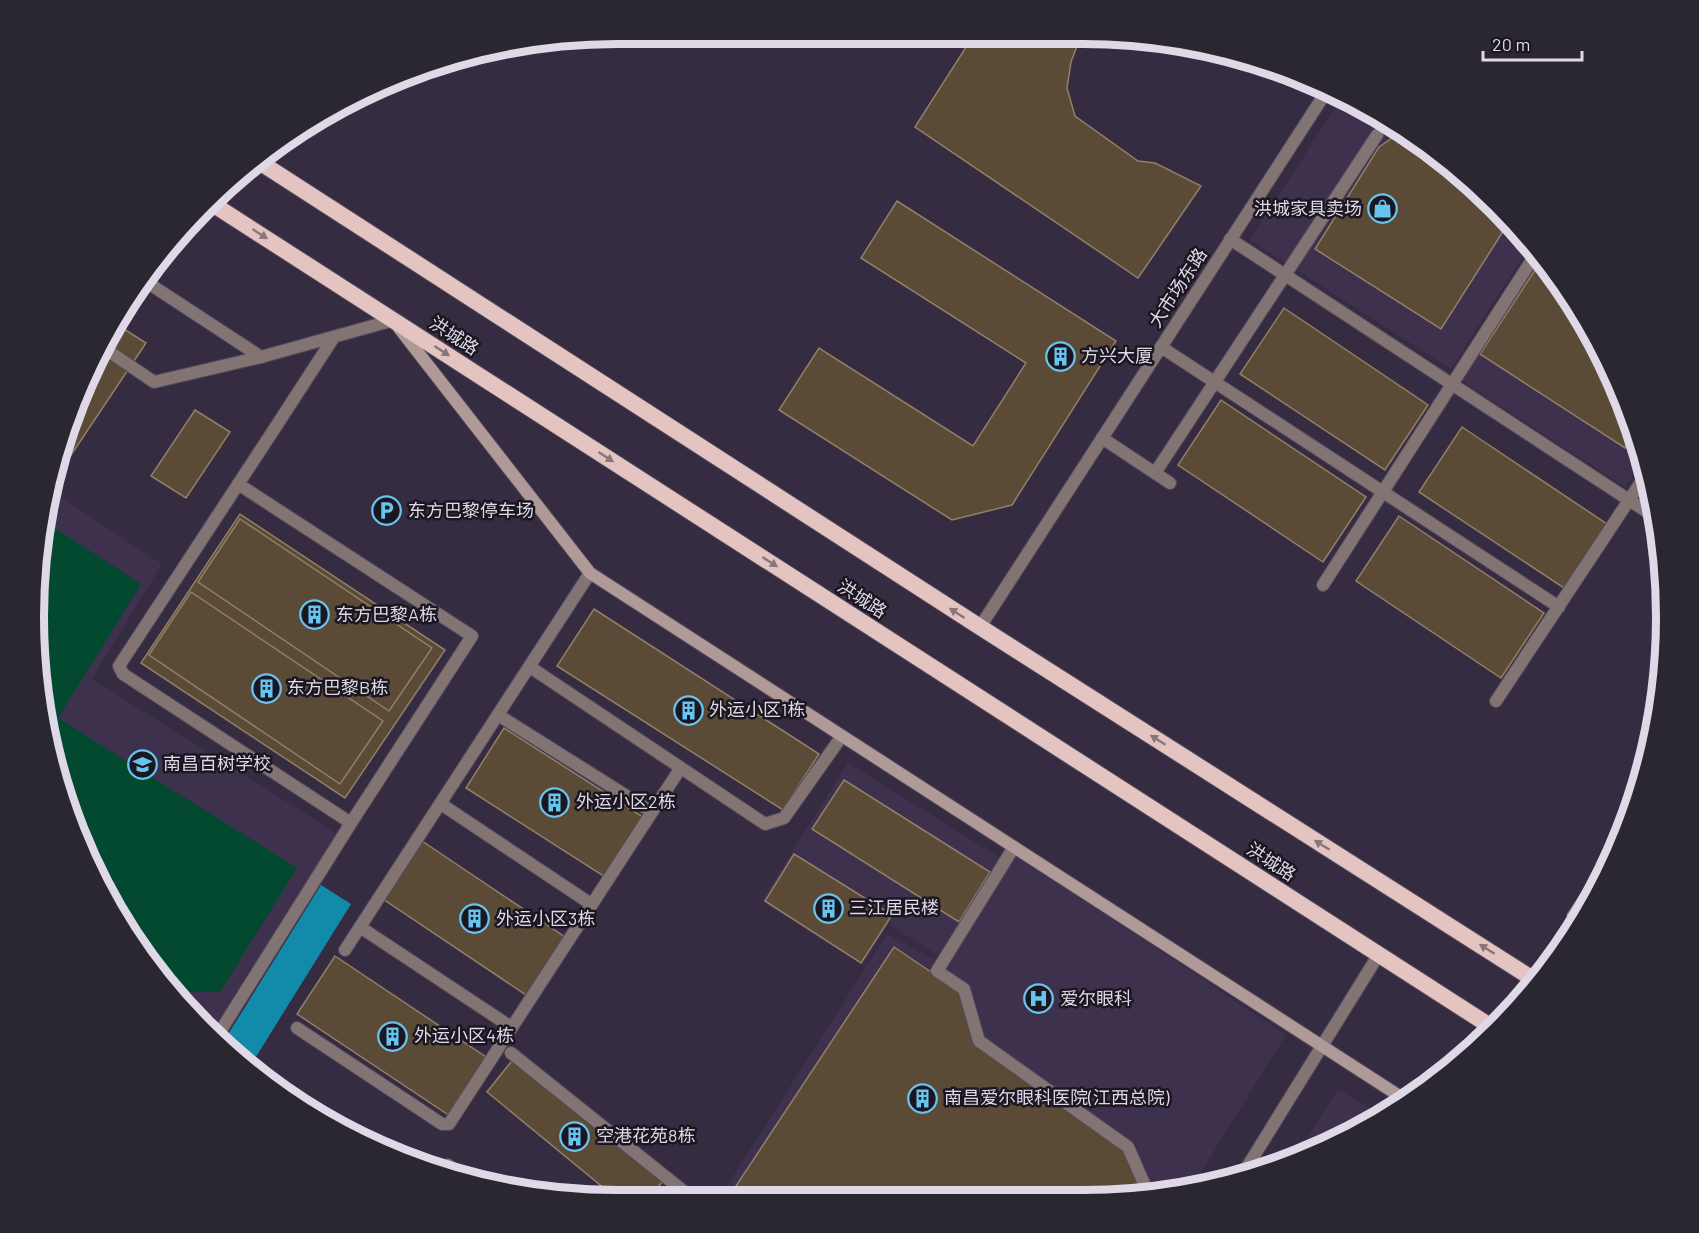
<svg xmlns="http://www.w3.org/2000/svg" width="1699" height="1233" font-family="Barlow,'Noto Sans SC',sans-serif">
	<rect width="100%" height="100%" fill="#362c41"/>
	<!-- built -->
	<g fill="#3e314d">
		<polygon points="1342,97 1406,131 1467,178 1530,245 1451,369 1250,240"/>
		<polygon points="1542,257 1606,358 1644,459 1625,487 1462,381"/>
		<polygon points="53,492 162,564 92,679 341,836 214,1037 154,972 77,839 38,692 38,540"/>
		<polygon points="848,763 1000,858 939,956 889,924 863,965 761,901"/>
		<polygon points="1008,849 1286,1035 1192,1186 1159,1195 745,1198 727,1186 887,934 940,963"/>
		<polygon points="1338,1089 1378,1114 1306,1155 1294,1159"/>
	</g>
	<!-- green -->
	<polygon fill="#02492f" points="44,521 141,584 58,718 297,868 220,992 172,991 154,972 77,839 38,692 38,540"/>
	<!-- water -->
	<polygon fill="#128baa" points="321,885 351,904 249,1068 222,1044"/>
	<!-- building -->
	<g fill="#5b4b36" stroke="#917f69" stroke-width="1.5">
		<polygon points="975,33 1082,33 1071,62 1067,88 1075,116 1138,161 1155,163 1201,186 1138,278 915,127"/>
		<polygon points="1402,131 1406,131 1467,178 1509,222 1441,329 1315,249 1379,147"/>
		<polygon points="897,201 1116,341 1012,505 952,520 779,410 819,348 973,446 1026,363 861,258"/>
		<polygon points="1543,258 1606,358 1634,434 1625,448 1480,354"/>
		<polygon points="1284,308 1428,405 1385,470 1240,374"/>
		<polygon points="116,324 146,343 57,476 93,359"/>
		<polygon points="1221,400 1366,497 1323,562 1178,465"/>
		<polygon points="195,410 230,432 186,498 151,476"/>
		<polygon points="1462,427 1607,524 1564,588 1419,492"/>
		<polygon points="240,514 445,650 345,798 141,663"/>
		<polygon points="1399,516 1544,613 1501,678 1356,581"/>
		<polygon points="240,519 432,648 389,711 198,582"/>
		<polygon points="191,592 383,721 340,784 149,655"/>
		<polygon points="594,609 819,754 783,810 557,666"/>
		<polygon points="504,728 643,817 605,877 466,788"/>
		<polygon points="844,780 990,872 959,922 812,829"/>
		<polygon points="1624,829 1588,908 1578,922 1567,915"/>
		<polygon points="422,841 568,939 529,997 383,899"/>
		<polygon points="794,854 892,915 861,963 765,901"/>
		<polygon points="894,947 962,993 976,1043 1128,1154 1145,1195 747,1198 734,1189"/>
		<polygon points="335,956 489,1059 450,1116 297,1014"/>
		<polygon points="515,1057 664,1180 648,1198 616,1198 487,1092"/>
		<polygon points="1327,1132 1337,1138 1315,1150"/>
	</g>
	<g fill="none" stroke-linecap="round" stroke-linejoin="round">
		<defs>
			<g id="service">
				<polyline points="1230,239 1655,517"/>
				<polyline points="145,281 261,357 394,320"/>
				<polyline points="101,346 154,382 261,357"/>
				<polyline points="1161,347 1559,607"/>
				<polyline points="1102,438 1170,483"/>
				<polyline points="1155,473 1377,135"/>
				<path d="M238,484L472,636L351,823L123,674L119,666C191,556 263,447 334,337"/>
				<polyline points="1323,585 1537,252"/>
				<polyline points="530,667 765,824 784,818 842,736"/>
				<polyline points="1496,701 1647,473"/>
				<polyline points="498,715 652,812"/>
				<polyline points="441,804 591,904"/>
				<polyline points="1014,847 937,971 964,989 979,1041 1128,1147 1149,1195"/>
				<polyline points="360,927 511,1027"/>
				<polyline points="345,950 590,573"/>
				<polyline points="297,1028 442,1124 449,1124 680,769"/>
				<polyline points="216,1038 351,823"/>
				<polyline points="511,1053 692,1198"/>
				<polyline points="448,1165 462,1176"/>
			</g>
			<polyline id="minor" points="1244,1172 1379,954"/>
			<polyline id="tertiary" points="980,627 1328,89"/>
			<polyline id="secondary" points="399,328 590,573 1404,1099"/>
			<g id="trunk">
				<polyline points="258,161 980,627 1536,981"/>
				<polyline points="211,203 1493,1028"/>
			</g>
		</defs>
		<!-- service casing -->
		<use href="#service" stroke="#51485c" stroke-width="14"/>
		<!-- minor casing -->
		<use href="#minor" stroke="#51485c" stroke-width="14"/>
		<!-- tertiary casing -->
		<use href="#tertiary" stroke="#51485c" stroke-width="14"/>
		<!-- secondary casing -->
		<use href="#secondary" stroke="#51485c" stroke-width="14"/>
		<!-- trunk casing -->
		<use href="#trunk" stroke="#51485c" stroke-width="18"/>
		<!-- service -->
		<use href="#service" stroke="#827473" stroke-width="12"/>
		<!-- minor -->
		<use href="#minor" stroke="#827473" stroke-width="12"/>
		<!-- tertiary -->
		<use href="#tertiary" stroke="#827473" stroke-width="12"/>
		<!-- secondary -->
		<use href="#secondary" stroke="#b09a97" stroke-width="12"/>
		<!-- trunk -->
		<use href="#trunk" stroke="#e3c4c0" stroke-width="16"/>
	</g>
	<!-- one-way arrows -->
	<defs><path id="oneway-solid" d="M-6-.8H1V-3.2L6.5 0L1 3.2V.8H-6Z" transform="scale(1.5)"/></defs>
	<g fill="#897678">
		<use href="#oneway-solid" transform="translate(260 234) rotate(33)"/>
		<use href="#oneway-solid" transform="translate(442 351) rotate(33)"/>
		<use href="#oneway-solid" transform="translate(606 457) rotate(33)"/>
		<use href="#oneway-solid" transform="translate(770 562) rotate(33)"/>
		<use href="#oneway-solid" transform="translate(957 613) rotate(-147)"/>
		<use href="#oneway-solid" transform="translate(1158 740) rotate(-148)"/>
		<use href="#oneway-solid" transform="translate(1322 845) rotate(-148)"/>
		<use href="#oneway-solid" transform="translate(1487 949) rotate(-148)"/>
	</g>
	<!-- icons -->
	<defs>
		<symbol id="shop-ring" viewBox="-11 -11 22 22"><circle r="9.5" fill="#1b1721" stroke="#67c4ef" stroke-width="1.5"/><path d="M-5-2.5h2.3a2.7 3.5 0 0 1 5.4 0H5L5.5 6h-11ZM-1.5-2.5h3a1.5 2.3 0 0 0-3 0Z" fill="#67c4ef"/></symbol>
		<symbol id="building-ring" viewBox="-11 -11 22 22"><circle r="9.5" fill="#1b1721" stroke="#67c4ef" stroke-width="1.5"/><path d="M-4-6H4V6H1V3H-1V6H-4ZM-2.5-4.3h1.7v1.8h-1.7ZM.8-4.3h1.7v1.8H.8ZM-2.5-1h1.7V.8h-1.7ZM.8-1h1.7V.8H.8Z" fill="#67c4ef"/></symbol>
		<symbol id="parking-ring" viewBox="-11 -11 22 22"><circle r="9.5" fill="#1b1721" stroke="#67c4ef" stroke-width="1.5"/><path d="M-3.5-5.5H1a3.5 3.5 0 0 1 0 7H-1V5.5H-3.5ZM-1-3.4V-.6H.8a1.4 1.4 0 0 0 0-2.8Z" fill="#67c4ef"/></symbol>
		<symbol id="school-ring" viewBox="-11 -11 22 22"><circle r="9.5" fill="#1b1721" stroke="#67c4ef" stroke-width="1.5"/><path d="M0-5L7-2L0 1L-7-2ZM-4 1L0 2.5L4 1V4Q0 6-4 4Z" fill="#67c4ef"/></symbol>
		<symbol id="hospital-ring" viewBox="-11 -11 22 22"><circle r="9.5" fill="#1b1721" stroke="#67c4ef" stroke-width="1.5"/><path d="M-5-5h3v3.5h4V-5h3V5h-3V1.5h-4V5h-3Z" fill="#67c4ef"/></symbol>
	</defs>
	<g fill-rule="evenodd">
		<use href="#shop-ring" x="1366" y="192" width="33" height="33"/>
		<use href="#building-ring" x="1044" y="340" width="33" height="33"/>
		<use href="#parking-ring" x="370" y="494" width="33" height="33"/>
		<use href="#building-ring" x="298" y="598" width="33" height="33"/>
		<use href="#building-ring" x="250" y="672" width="33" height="33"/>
		<use href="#building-ring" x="672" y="694" width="33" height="33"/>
		<use href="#school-ring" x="126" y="748" width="33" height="33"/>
		<use href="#building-ring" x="538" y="786" width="33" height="33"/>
		<use href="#building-ring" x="812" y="892" width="33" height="33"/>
		<use href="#building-ring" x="458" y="902" width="33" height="33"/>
		<use href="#hospital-ring" x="1022" y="982" width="33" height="33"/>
		<use href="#building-ring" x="376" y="1020" width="33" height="33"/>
		<use href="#building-ring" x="906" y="1082" width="33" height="33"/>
		<use href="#building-ring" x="558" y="1120" width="33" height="33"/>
	</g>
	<g text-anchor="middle" stroke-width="5" stroke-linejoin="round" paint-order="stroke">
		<!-- poi labels -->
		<g font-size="18" fill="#dfd9e7" stroke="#1b1721" text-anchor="start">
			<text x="1362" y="215" text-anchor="end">洪城家具卖场</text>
			<text x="1081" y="362">方兴大厦</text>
			<text x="408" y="517">东方巴黎停车场</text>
			<text x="336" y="621">东方巴黎A栋</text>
			<text x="287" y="694">东方巴黎B栋</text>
			<text x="709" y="716">外运小区1栋</text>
			<text x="163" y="770">南昌百树学校</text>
			<text x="576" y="808">外运小区2栋</text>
			<text x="849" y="914">三江居民楼</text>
			<text x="496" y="925">外运小区3栋</text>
			<text x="1060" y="1005">爱尔眼科</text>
			<text x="414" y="1042">外运小区4栋</text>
			<text x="944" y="1104">南昌爱尔眼科医院(江西总院)</text>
			<text x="596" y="1142">空港花苑8栋</text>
		</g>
		<!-- street labels -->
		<g font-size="18" fill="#dfd9e7" stroke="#1b1721">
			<text transform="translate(1178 288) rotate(-57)" y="6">大市场东路</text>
			<text transform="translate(454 336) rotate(33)" y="6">洪城路</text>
			<text transform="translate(862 599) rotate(33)" y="6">洪城路</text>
			<text transform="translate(1271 862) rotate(33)" y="6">洪城路</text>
		</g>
	</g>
	<!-- crop -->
	<path d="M0 0H1699V1233H0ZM617 44H1083A573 573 0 0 1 1656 617V617A573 573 0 0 1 1083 1190H617A573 573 0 0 1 44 617V617A573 573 0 0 1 617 44Z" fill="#2b2731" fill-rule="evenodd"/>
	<path fill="none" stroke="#dfd9e7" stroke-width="8" d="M617 44H1083A573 573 0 0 1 1656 617V617A573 573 0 0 1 1083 1190H617A573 573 0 0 1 44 617V617A573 573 0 0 1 617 44Z"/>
	<!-- scale -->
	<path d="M1483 51v9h99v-9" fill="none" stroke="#dfd9e7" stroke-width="3"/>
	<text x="1492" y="51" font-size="18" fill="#dfd9e7" stroke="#1b1721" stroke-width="4.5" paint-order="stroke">20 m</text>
</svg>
